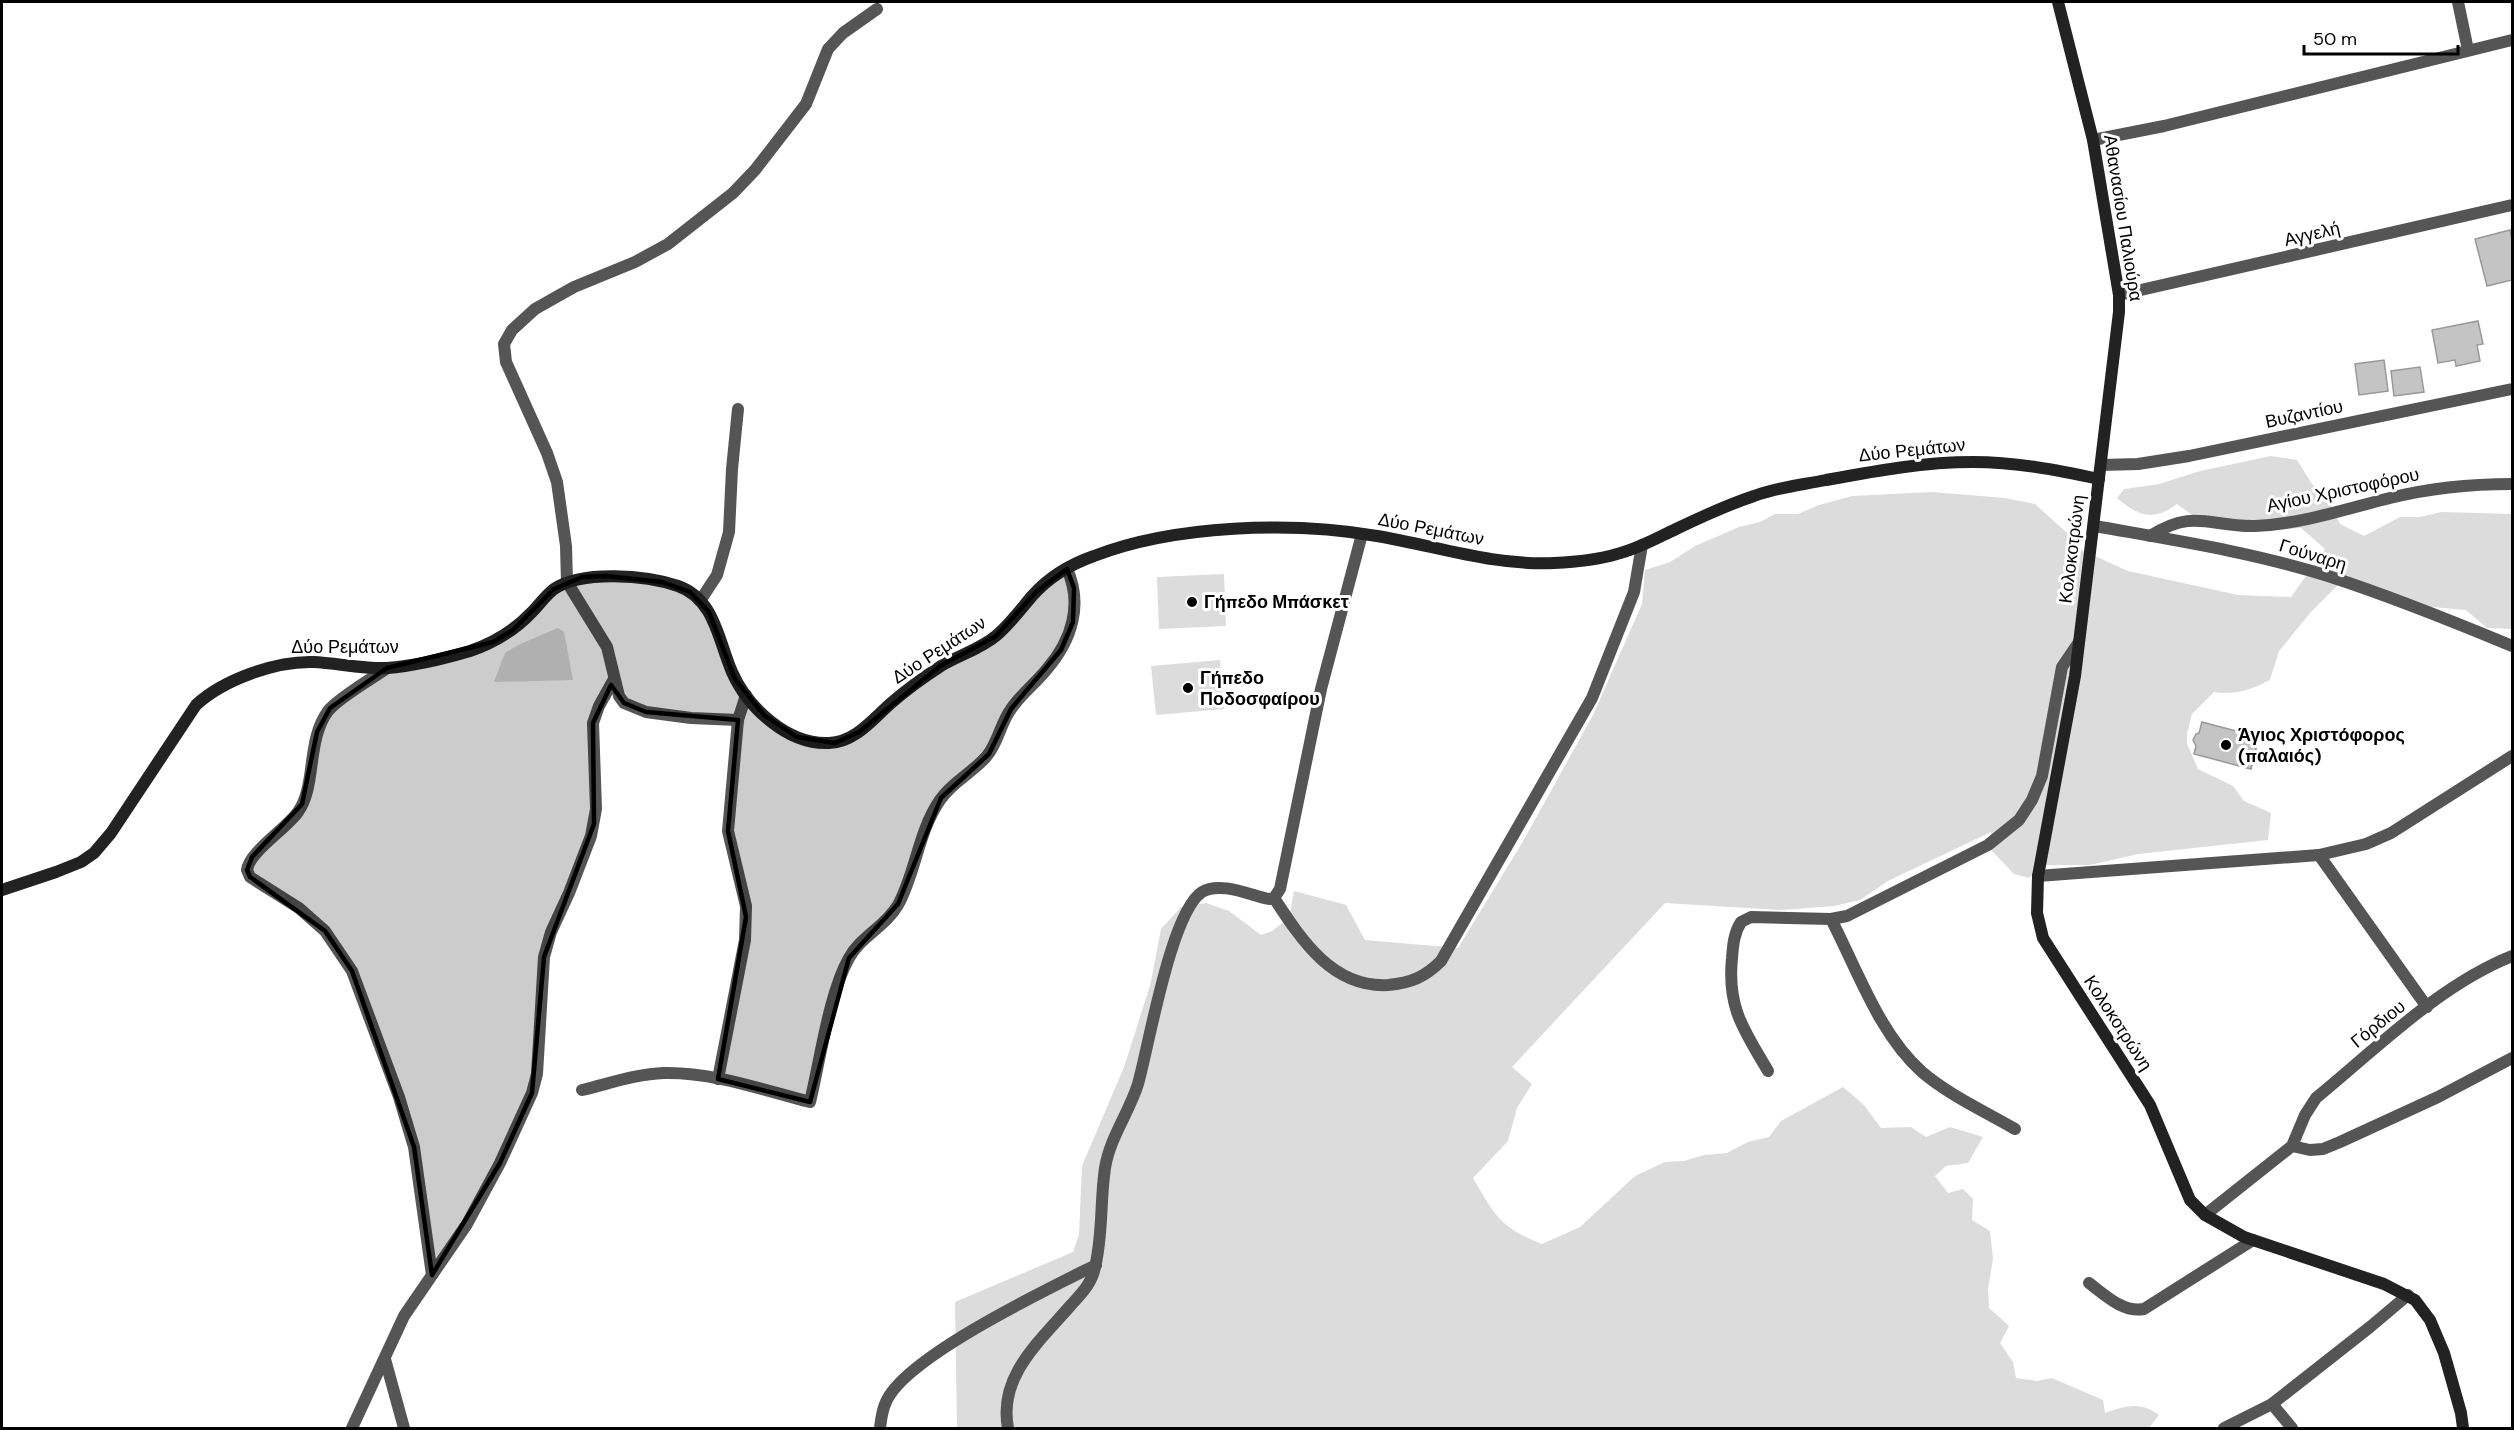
<svg xmlns="http://www.w3.org/2000/svg" width="2514" height="1430" font-family="'DM Sans',sans-serif">
	<rect width="100%" height="100%" fill="#fff"/>
	<!-- green -->
	<g fill="#dcdcdc">
		<path d="M2271,456L2297,460L2312,484L2328,500L2340,524L2364,536L2400,517H2420L2441,512L2512,514V629L2487,628L2466,610L2409,605L2342,581L2311,612L2279,651L2270,680C2250,690 2236,695 2214,692L2192,714L2187,733V744L2198,769L2233,786L2244,801L2271,813L2268,840L2138,854L2090,865H2046L2038,869L2029,878L2014,874L1992,851L1991,832L1888,881L1860,900L1834,906L1781,910L1665,903L1512,1067L1532,1084L1517,1108L1508,1141L1473,1178C1495,1215 1499,1227 1542,1244L1580,1227L1635,1176L1665,1162L1684,1161L1704,1155L1727,1153L1748,1142L1769,1137L1781,1121L1843,1087L1864,1105L1881,1128L1911,1127L1926,1137L1950,1127L1983,1137L1968,1163L1946,1166L1935,1176L1948,1193L1963,1189L1973,1199L1972,1220L1990,1231L1993,1259L1988,1289L1989,1308L2009,1326L2000,1343L2013,1362L2016,1378L2037,1381L2052,1378L2103,1400L2105,1413C2125,1406 2141,1401 2159,1415L2149,1428H957L955,1302L1073,1252L1079,1235L1082,1166L1124,1067L1150,986L1161,929L1181,907L1206,903L1229,911L1261,935L1272,931L1289,918L1294,891L1346,905L1365,940L1458,948L1522,843L1593,715L1642,604L1645,570L1670,562L1695,546L1739,527L1760,522L1775,514H1798L1819,505L1852,496L1932,492L2005,498L2035,504L2067,533L2077,548L2128,571L2238,595L2291,597L2325,549L2301,528L2242,532L2224,522L2192,515L2177,504C2153,522 2138,516 2117,498L2124,489L2159,484L2200,471Z"/>
		<polygon points="1224,574 1226,626 1159,629 1157,577"/>
		<polygon points="558,628 564,632 573,680 494,682 505,653 518,645"/>
		<polygon points="1220,660 1224,709 1156,715 1151,666"/>
	</g>
	<!-- building -->
	<g fill="#c4c4c4" stroke="#999" stroke-width="1.5">
		<polygon points="2510,230 2512,240 2512,280 2487,286 2475,239"/>
		<polygon points="2478,321 2483,344 2477,345 2480,361 2456,366 2455,360 2438,363 2432,330"/>
		<polygon points="2384,360 2388,391 2359,395 2355,364"/>
		<polygon points="2420,367 2424,392 2394,396 2391,371"/>
		<polygon points="2202,722 2259,737 2251,769 2194,754 2196,746 2193,740 2196,734 2199,733"/>
	</g>
	<g fill="none" stroke-linecap="round" stroke-linejoin="round">
		<!-- street -->
		<g stroke="#555" stroke-width="12">
			<polyline points="2458,2 2468,50"/>
			<polyline points="2093,140 2164,126 2512,40"/>
			<polyline points="2119,295 2512,205"/>
			<polyline points="2101,465 2138,464 2189,456 2512,389"/>
			<path d="M2095,526C2173,540 2252,552 2328,576C2390,596 2452,621 2512,646"/>
			<path d="M2150,536C2194,508 2210,527 2255,526C2302,524 2345,509 2390,498C2430,488 2472,484 2512,484"/>
			<polyline points="700,601 717,575 729,532 732,469 738,409"/>
			<path d="M387,668C373,678 338,698 328,711C306,741 317,785 298,812C286,829 249,852 247,870L250,877L299,908L325,931L352,971L399,1097L414,1147L432,1275"/>
			<polyline points="738,720 691,718 646,712 624,703 619,696 607,647 567,582 566,546 557,482 547,453 506,362 504,344 512,330 535,309 574,287 635,262 668,244 733,193 755,170 806,104 828,49 843,33 877,9"/>
			<polyline points="2319,855 2427,1007"/>
			<polyline points="2038,876 2319,855 2366,844 2391,833 2512,756"/>
			<path d="M1274,898C1301,939 1332,988 1388,985C1411,983 1425,977 1441,961L1592,698L1634,592L1642,545"/>
			<path d="M1831,919C1857,969 1879,1034 1922,1072C1949,1095 1984,1111 2015,1129"/>
			<path d="M1768,1071C1744,1030 1727,1008 1732,958C1733,945 1734,933 1741,922L1751,917L1831,919L1847,916L1988,845L2019,820L2032,800L2042,776L2062,667L2079,642"/>
			<polyline points="718,1079 745,940 746,906 728,831 738,720 746,695"/>
			<path d="M582,1090C608,1084 636,1074 664,1073C713,1072 763,1090 810,1102C820,1061 829,993 849,958C861,936 885,927 898,905C916,872 918,832 940,800C952,782 972,773 986,757C998,744 1000,724 1011,709C1021,694 1036,683 1047,669C1072,640 1083,604 1067,569"/>
			<path d="M2292,1146L2305,1115L2316,1098C2376,1049 2439,985 2512,956"/>
			<polyline points="2205,1215 2292,1146 2310,1150 2323,1149 2340,1142 2438,1097 2512,1058"/>
			<path d="M2089,1283C2105,1295 2123,1313 2144,1309L2253,1240"/>
			<polyline points="385,1359 404,1428"/>
			<polyline points="2272,1404 2292,1428"/>
			<polyline points="352,1428 404,1316 467,1224 500,1163 532,1093 537,1074 544,957 551,932 569,893 591,836 596,809 593,723 599,706 614,679"/>
			<path d="M880,1428C881,1420 882,1410 886,1402C905,1357 1050,1288 1096,1265"/>
			<path d="M1008,1428C998,1376 1040,1341 1071,1305C1082,1293 1092,1283 1095,1267C1103,1235 1100,1201 1105,1168C1110,1137 1129,1113 1138,1084C1149,1045 1171,912 1202,892C1220,881 1250,895 1269,899L1274,898L1280,889L1321,689L1362,534"/>
			<polyline points="2224,1428 2272,1404 2370,1327 2408,1295"/>
		</g>
		<!-- secondary -->
		<g stroke="#222" stroke-width="12">
			<polyline points="2058,2 2093,140 2119,295 2119,312 2075,676 2038,876 2037,913 2043,938 2150,1105 2190,1200 2205,1215 2244,1237 2384,1284 2415,1300 2430,1320 2444,1353 2461,1413 2463,1428"/>
			<path d="M2,890L56,872L81,862L94,853L111,833L196,705C223,680 275,661 313,662C337,663 362,669 387,668C414,666 443,659 470,651C494,643 514,631 532,612C539,605 545,596 554,589C582,570 646,575 678,586C715,599 718,640 732,672C748,708 788,745 829,743C855,742 872,720 890,704C906,690 924,677 941,666C959,655 981,649 997,635C1010,624 1021,609 1032,596C1048,578 1071,564 1094,556C1174,525 1292,521 1377,536C1436,546 1494,566 1554,563C1575,562 1597,560 1617,554C1638,549 1657,538 1676,529C1701,517 1727,505 1754,496C1777,487 1802,485 1826,480C1875,471 1923,462 1973,462C2016,462 2057,470 2099,479"/>
		</g>
	</g>
	<!-- marked area -->
	<path fill="#000" fill-opacity="0.2" stroke="#000" stroke-width="4.5" stroke-linejoin="round" d="M1067,569L1074,588L1073,622L1061,650L1011,709L989,754L941,798L898,904L849,958L810,1102L718,1079L746,917L728,831L738,720L646,712L624,703L611,685L593,723L594,824L544,957L532,1093L500,1163L432,1275L414,1147L352,971L325,931L250,877L247,870L252,857L302,804L317,732L330,708L387,668L493,642L513,630L554,589L582,577L606,576L662,582L690,592L709,612L735,679L764,715L797,737L835,743L859,732L940,666L996,636L1037,591Z"/>
	<!-- markers -->
	<g fill="#000" stroke="#fff" stroke-width="2">
		<circle cx="1192" cy="602" r="6"/>
		<circle cx="1188" cy="688" r="6"/>
		<circle cx="2226" cy="745" r="6"/>
	</g>
	<g text-anchor="middle" stroke-width="6" stroke-linejoin="round" paint-order="stroke">
		<!-- street labels -->
		<g font-size="18" fill="#000" stroke="#fff">
			<text transform="translate(2123 218) rotate(81)" y="6">Αθανασίου Παλιούρα</text>
			<text transform="translate(2312 234) rotate(-13)" y="6">Αγγελή</text>
			<text transform="translate(2304 414) rotate(-12)" y="6">Βυζαντίου</text>
			<text transform="translate(1912 450) rotate(-6)" y="6">Δύο Ρεμάτων</text>
			<text transform="translate(2343 490) rotate(-12)" y="6">Αγίου Χριστοφόρου</text>
			<text transform="translate(1431 529) rotate(11)" y="6">Δύο Ρεμάτων</text>
			<text transform="translate(2072 549) rotate(-83)" y="6">Κολοκοτρώνη</text>
			<text transform="translate(2313 555) rotate(17)" y="6">Γούναρη</text>
			<text x="345" y="653">Δύο Ρεμάτων</text>
			<text transform="translate(939 650) rotate(-33)" y="6">Δύο Ρεμάτων</text>
			<text transform="translate(2118 1023) rotate(57)" y="6">Κολοκοτρώνη</text>
			<text transform="translate(2378 1024) rotate(-39)" y="6">Γόρδιου</text>
		</g>
		<!-- poi labels -->
		<g font-size="18" font-weight="bold" fill="#000" stroke="#fff" text-anchor="start">
			<text x="1204" y="608">Γήπεδο Μπάσκετ</text>
			<text x="1200" y="684">Γήπεδο<tspan x="1200" dy="21">Ποδοσφαίρου</tspan></text>
			<text x="2238" y="741">Άγιος Χριστόφορος<tspan x="2238" dy="21">(παλαιός)</tspan></text>
		</g>
	</g>
	<!-- border -->
	<rect width="2514" height="1430" fill="none" stroke="#000000" stroke-width="6"/>
	<!-- scale -->
	<path d="M2304 45v9h154v-9" fill="none" stroke="#000000" stroke-width="3"/>
	<text x="2313" y="45" font-size="18" fill="#000000" stroke="#ffffff" stroke-width="4.5" paint-order="stroke">50 m</text>
</svg>
